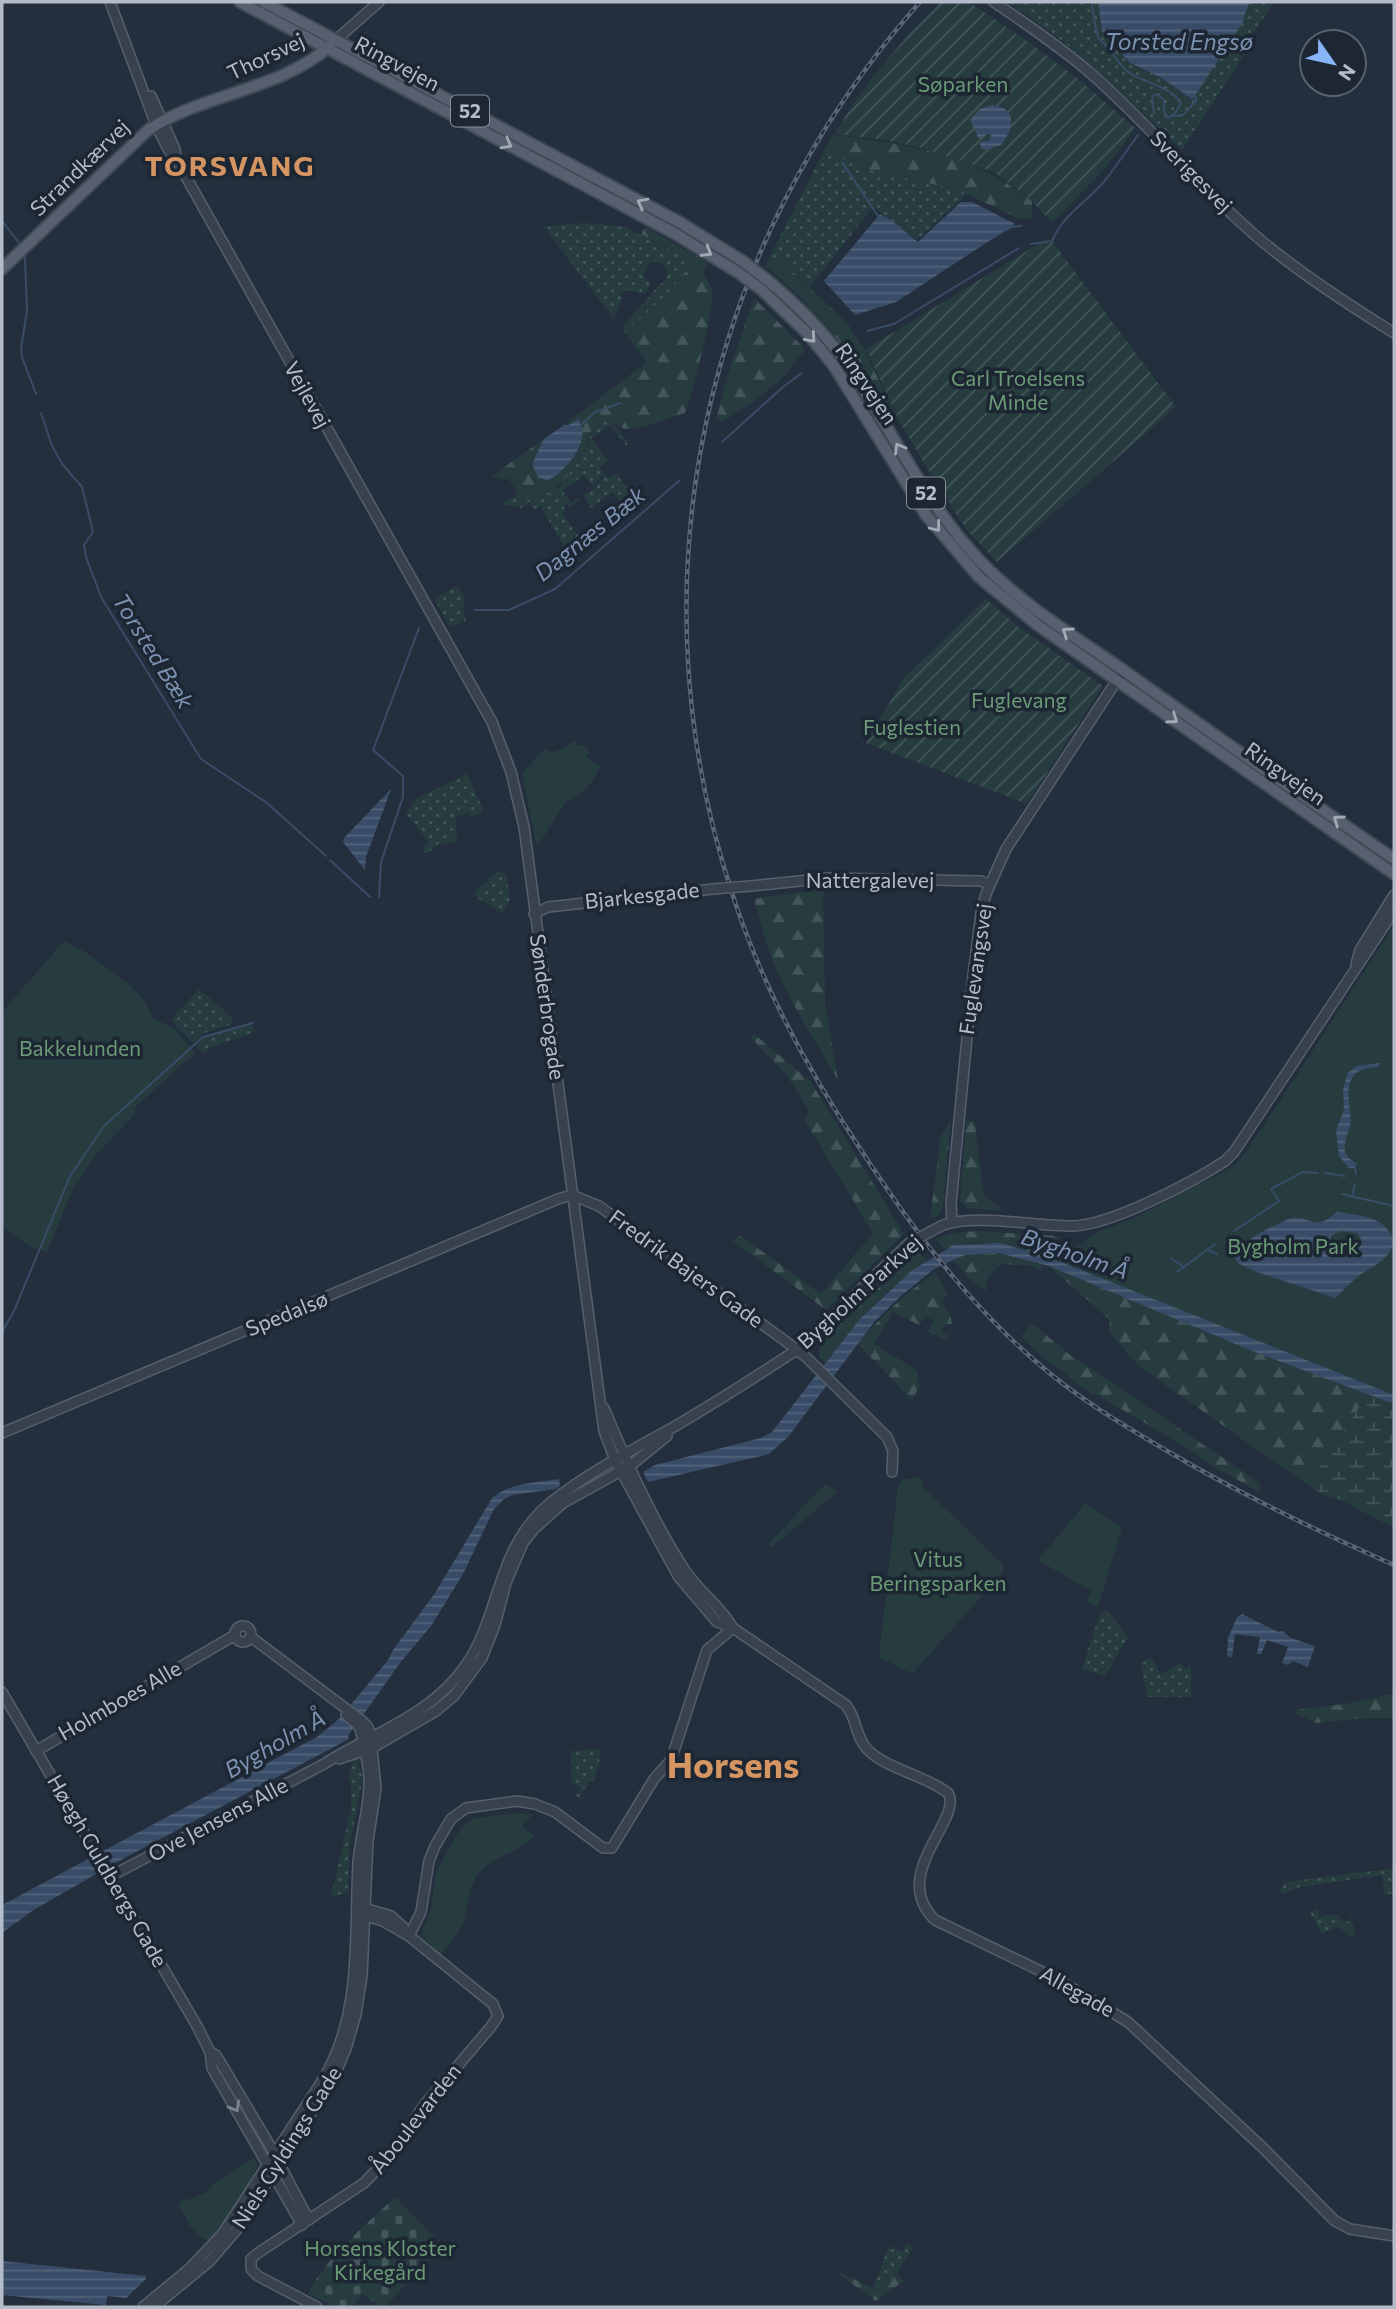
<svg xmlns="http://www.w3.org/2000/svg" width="1396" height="2309" font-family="Commissioner,sans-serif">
	<defs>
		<pattern id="grass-dots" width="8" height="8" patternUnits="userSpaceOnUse" patternTransform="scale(1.75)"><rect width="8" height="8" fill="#263c3f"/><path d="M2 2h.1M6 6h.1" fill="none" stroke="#435659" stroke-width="1.8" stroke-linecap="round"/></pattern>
		<pattern id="forest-firs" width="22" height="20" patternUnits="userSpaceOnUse" patternTransform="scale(1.75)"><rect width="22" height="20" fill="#263c3f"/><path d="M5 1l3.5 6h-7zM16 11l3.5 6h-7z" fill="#435659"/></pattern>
		<pattern id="wetland-marsh" width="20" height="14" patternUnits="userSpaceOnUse" patternTransform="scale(1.75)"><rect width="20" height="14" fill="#263c3f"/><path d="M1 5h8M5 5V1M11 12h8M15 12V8" fill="none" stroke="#435659"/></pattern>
		<pattern id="cemetery-stones" width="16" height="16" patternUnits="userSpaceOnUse" patternTransform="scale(1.75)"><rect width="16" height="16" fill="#263c3f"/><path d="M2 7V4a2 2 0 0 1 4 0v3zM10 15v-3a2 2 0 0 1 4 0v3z" fill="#435659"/></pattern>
		<pattern id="garden-furrows" width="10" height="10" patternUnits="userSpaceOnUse" patternTransform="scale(1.75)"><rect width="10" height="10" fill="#263c3f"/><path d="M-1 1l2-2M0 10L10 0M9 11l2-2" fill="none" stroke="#435659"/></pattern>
		<pattern id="water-rules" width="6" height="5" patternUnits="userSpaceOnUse" patternTransform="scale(1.75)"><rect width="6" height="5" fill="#394c67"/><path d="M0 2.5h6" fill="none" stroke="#53647b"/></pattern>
	</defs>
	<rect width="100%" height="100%" fill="#242f3e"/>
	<!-- grass -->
	<g fill="url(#grass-dots)">
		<polygon points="1008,2 1098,2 1102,32 1132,65 1160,77 1192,99 1216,60 1232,41 1249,2 1274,2 1242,50 1244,55 1182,150 1105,77 1061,40"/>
		<polygon points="826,147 860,168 955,189 967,194 917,240 873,207 810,287 772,252"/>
		<polygon points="584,223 625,227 686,258 692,264 666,295 625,333 622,328 658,286 666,280 667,268 658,261 649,263 644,275 651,285 644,294 625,290 619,295 622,299 614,319 544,227"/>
		<polygon points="605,419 613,423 628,443 626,446 611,425 591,438 608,461 600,467 604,473 593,487 584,475 562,491 571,503 578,498 579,500 570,507 566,503 563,506 566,510 562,513 579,536 564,546 540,506 535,509 529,503 521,508 501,504 518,494 522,499 527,500 543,497 560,487 585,450 593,430"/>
		<polygon points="616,473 634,497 623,505 613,492 591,508 584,495 595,488 605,475 609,479"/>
		<polygon points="457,586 465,598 463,608 466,621 450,627 434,599"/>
		<polygon points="467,774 483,809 481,813 471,816 470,813 456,816 457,842 439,844 426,854 422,849 429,842 406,814 416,799"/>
		<polygon points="498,871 506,874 510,901 503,913 477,898 475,892"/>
		<path d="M199,989L233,1018L232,1024C217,1028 204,1031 193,1043L171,1020Z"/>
		<path d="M252,1024L255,1031C239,1042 218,1040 203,1053L195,1045L206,1036Z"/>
		<polygon points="1103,1610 1111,1615 1128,1637 1105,1676 1082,1669 1100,1613 1102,1614"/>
		<polygon points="1151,1657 1161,1674 1181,1663 1185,1669 1191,1665 1191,1697 1147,1697 1141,1663"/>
		<polygon points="600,1749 599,1766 593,1782 590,1780 580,1796 583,1800 576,1796 581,1788 572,1782 571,1751"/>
		<polygon points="357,1758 363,1778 350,1844 348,1893 331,1896 351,1809 351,1783 348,1779 354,1759"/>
		<polygon points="1394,1868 1394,1893 1385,1895 1382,1875 1300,1887 1282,1894 1280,1890 1285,1882"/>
		<polygon points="1318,1909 1319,1917 1337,1914 1345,1922 1350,1921 1350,1912 1355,1934 1352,1938 1339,1926 1322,1934 1309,1911"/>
		<polygon points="907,2243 914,2247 898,2270 897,2275 889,2281 875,2283 889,2246 903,2252"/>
	</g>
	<!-- forest -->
	<g fill="url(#forest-firs)">
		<path d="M832,135C885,141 942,149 991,174C1005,181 1018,192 1032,201V218L1021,219L955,189L860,168L826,147Z"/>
		<path d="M645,227L709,263L703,273L713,292L707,331L694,385L685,413L646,426L625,429L605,419C601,422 596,426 592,430C588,437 587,444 584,451C572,472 550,506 522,499L508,478L504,480L492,476L544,439L532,464L538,477L548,481L569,425H564L647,362L625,333L666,295L692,264L686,258L641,234Z"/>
		<path d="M772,252L847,323L863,347L898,421L892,418C856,360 819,309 765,266Z"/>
		<path d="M754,298L805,349C781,385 757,400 722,422L716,420L729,371Z"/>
		<path d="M823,889L825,1003L838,1080C817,1044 794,1009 777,971C767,948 761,923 754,899Z"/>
		<polygon points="754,1034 811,1082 904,1234 826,1310 732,1240 741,1236 821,1294 873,1233 805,1121 809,1110 785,1073 750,1037"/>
		<polygon points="951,1119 943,1206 939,1216 930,1218 941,1136"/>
		<polygon points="966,1121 975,1122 983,1193 1003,1211 967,1208 960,1201"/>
		<path d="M978,1231L1056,1236L1061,1237L1054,1241L1046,1257C1014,1247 976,1234 945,1250L935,1239L952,1233Z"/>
		<path d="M918,1251L927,1260C886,1288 856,1324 826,1363L819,1357L820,1343Z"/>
		<polygon points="999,1253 1043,1265 1041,1270 1029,1265 1010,1265 1008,1262 998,1267 988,1277 985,1290 974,1284 954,1260 965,1255"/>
		<polygon points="1049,1266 1257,1353 1368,1394 1308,1485 1140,1367 1108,1331 1110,1320"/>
		<path d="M935,1272L948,1295L941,1301L950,1314L952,1324H946L943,1327L942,1331L946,1334L951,1332L947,1341L928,1331L934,1321L925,1316L919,1325L893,1312L874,1344L918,1371L917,1378L920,1386L912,1400L858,1344C880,1316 906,1294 935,1272Z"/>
		<polygon points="1029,1325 1034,1325 1069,1354 1260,1483 1259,1492 1201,1459 1200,1456 1096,1394 1094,1396 1042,1356 1021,1337"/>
		<polygon points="1394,1693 1394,1718 1366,1718 1316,1723 1297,1714 1296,1710 1351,1703"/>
		<polygon points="841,2273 873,2288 875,2283 889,2281 897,2275 904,2281 876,2301 840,2275"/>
	</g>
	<!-- wetland -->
	<polygon fill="url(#wetland-marsh)" points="1368,1394 1394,1404 1394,1528 1343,1501 1323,1495 1308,1485"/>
	<!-- cemetery -->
	<path fill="url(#cemetery-stones)" d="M395,2197L433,2236L432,2255L385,2307H382L362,2294L352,2307H336L308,2294C327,2256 365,2226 395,2197Z"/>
	<!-- park -->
	<g fill="#263c3f">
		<path d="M575,740L576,745C582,745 587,745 590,751L586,757L601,766L587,789L566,802L537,847L522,773L545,749C555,757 565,745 575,740Z"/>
		<polygon points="1394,926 1394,1395 1052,1259 1055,1251 1062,1247 1082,1245 1091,1235 1134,1218 1233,1167 1243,1156 1264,1125"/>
		<polygon points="64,941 84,951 131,986 145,1001 150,1013 155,1019 174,1029 195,1053 134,1108 136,1113 96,1154 78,1182 76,1182 47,1252 32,1248 2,1226 2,1012"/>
		<polygon points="918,1477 923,1481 921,1485 1003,1564 1004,1571 912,1674 879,1657 898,1485 902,1480"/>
		<polygon points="825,1484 838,1491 772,1547 768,1544"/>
		<polygon points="1085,1504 1122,1527 1098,1607 1086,1602 1091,1591 1038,1560"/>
		<path d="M519,1813L533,1814L522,1826L534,1836C516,1856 492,1854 477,1876C466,1892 470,1911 461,1928C456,1937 447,1946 441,1954L420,1936L431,1909L436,1872L461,1827L475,1818Z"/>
		<path d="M254,2158L258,2165C246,2192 228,2217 210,2240C195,2241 186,2217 179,2206L181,2201L194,2198L208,2191L213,2184Z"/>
	</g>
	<!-- garden -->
	<g fill="url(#garden-furrows)">
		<path d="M941,2H969L1023,38L1077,78L1135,128L1108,165L1052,223L1029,198L993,172L921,148L885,140L835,134C863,84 901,41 941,2Z"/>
		<polygon points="1045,240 1052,241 1176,407 997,562 966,529 927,468 898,419 866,349"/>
		<polygon points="986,599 1020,628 1103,686 1027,804 866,743 903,679"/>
	</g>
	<!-- water -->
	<g fill="url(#water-rules)" fill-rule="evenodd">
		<polygon points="1098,2 1249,2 1242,24 1196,94 1196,97 1192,99 1160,77 1130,63 1102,31"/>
		<path d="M992,105C1019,108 1013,130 1001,145L986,150L981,148L980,142L990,140L991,134H987L979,139L970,120L980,109Z"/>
		<polygon points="961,202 972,202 1015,224 896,302 855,315 824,281 880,214 891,220 918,242"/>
		<path d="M578,419C593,440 566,472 547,481L538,477L532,464L544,439L564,425H569Z"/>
		<polygon points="391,789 366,857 365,870 343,842 344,838"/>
		<path d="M1381,1063L1377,1067C1368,1068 1358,1069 1353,1077C1343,1090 1353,1112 1350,1126C1348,1135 1343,1142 1345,1152C1347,1158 1352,1160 1357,1164L1355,1168H1349L1339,1156L1336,1130L1344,1110L1343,1090L1347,1074L1356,1066Z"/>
		<path d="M1337,1212C1360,1216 1385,1215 1394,1241C1389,1261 1376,1264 1360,1275C1351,1281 1344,1291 1335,1298L1254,1271L1238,1263L1234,1256C1247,1236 1270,1228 1291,1218C1313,1215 1312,1233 1337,1212ZM1340,1231L1357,1233L1361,1239L1360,1243L1339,1253H1334L1328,1247L1331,1236Z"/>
		<polygon points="1001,1243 1061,1262 1394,1395 1394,1404 1257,1353 1049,1266 999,1253 965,1255 934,1269 902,1295 875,1321 788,1437 769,1454 648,1482 643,1472 655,1465 761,1438 772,1432 859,1320 911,1271 954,1245"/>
		<path d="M559,1479L560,1486L555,1489L512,1495L503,1500L494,1509L463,1574L431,1626L400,1663L348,1736L349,1739L117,1862L32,1911L2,1933V1905L317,1737L339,1719L388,1660L393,1650L435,1593L492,1498C511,1482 536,1483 559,1479Z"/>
		<polygon points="1242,1614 1278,1632 1282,1631 1291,1638 1315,1646 1308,1667 1293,1661 1288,1665 1282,1663 1288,1647 1267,1640 1261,1654 1257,1654 1260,1637 1235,1634 1232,1657 1227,1656 1228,1638 1237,1617"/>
		<polygon points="2,2261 146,2276 146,2279 126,2298 107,2296 106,2305 2,2295"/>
	</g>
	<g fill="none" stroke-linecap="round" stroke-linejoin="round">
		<!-- stream -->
		<g stroke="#394c67" stroke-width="2">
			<path d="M1092,2C1092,10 1096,31 1099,39C1112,47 1116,63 1128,72C1141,82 1171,86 1181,103L1176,112L1168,118L1164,112V100L1157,94L1154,95L1152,98L1154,113"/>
			<polyline points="1172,116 1183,115 1196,101 1196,97"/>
			<polyline points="842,162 878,216"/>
			<polyline points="2,221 20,244"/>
			<polyline points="991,239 1011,227 1021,226"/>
			<path d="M1031,244L1052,241C1064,214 1083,205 1102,184C1115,169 1126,151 1138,135"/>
			<polyline points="25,258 27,311 21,348 22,357 36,394"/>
			<polyline points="867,331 894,324 1019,248"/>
			<polyline points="41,413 52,446 63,465 82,487 93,532 84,545 86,557 101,597 201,759 267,803 326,856"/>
			<polyline points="582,424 595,412 620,403"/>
			<polyline points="722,442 783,387 802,373"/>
			<polyline points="475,610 509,610 555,589 680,480"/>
			<polyline points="330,860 370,897"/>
			<polyline points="379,897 381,862 403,797 403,776 373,750 419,628"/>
			<polyline points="1355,1168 1356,1174"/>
			<polyline points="1325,1173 1345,1176"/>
			<polyline points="1342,1194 1394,1206"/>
			<polyline points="1352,1197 1355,1184"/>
			<polyline points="1234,1231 1279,1201 1271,1189 1303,1172 1317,1173"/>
			<polyline points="1208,1250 1217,1254"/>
			<polyline points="1171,1258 1184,1267"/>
			<polyline points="1177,1272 1215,1244"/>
			<polyline points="2,1332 14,1311 70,1176 104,1126 203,1037 253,1023"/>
		</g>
		<defs>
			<g id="minor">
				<path d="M110,2L156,125L169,151L176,159L492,722L511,772L524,827L604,1431L615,1460L678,1576L717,1622L733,1628L846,1705C857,1718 855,1736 867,1749C886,1769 925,1775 948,1793C964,1819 888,1874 935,1920L1059,1980L1128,2022L1263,2148L1335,2221L1350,2229L1394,2236"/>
				<path d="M994,2C1026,24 1059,46 1088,71C1150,124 1201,190 1263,242C1304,276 1349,305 1394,333"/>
				<polyline points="337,39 379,2"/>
				<polyline points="151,96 175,149 176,157"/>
				<polyline points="751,886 828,878 981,881 989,884"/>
				<polyline points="534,914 548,907 713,889"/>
				<polyline points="1356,964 1360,950 1394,895"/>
				<polyline points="952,1222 951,1203 973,976 981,913 986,894 1006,849 1123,671"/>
				<path d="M943,1225C978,1214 1033,1226 1072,1226C1109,1226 1193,1182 1225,1161L1234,1152L1394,911"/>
				<path d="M604,1408C627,1463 652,1519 684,1569C698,1591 721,1606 733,1628"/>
				<polyline points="2,1433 558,1199 572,1195 599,1206 784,1340 806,1357 887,1437 893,1451 892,1472"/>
				<circle cx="243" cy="1634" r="8"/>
				<polyline points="2,1692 197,2026 210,2052 212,2068 302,2225"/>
				<polyline points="36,1751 235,1635"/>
				<polyline points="339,1759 372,1748 436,1711 454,1696 482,1658 495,1625 506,1583 523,1543 534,1529 563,1503 630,1466 667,1436"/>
				<path d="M111,1876L324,1764C374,1732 431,1716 466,1665C502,1612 495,1549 550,1503C586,1474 632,1450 672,1428C715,1403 757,1376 798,1349C814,1338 827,1323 841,1309C863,1287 886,1265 909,1243"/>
				<polyline points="361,1907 391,1916 404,1928"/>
				<polyline points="409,1936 421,1912 429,1861 435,1846 451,1819 466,1808 517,1801 535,1804 555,1812 603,1848 612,1848 654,1779 671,1760 707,1650 733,1628"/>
				<polyline points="210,2052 216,2055 269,2144 309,2220"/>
				<path d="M143,2307L189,2269L223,2233L322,2081C363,2014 354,1937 358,1863C360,1835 370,1807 369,1778C369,1763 363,1747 361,1731L358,1725L346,1715"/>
				<polyline points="154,2307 210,2261 239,2227 334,2077 346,2049 356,2014 362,1976 368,1841 376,1788 371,1738 368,1727 361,1720 251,1637"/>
				<polyline points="317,2307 258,2276 251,2269 251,2259 258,2253 364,2183 387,2159 425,2104 490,2028 498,2016 493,2004 409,1936 383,1921 361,1915"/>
			</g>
			<g id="major">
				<polyline points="240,2 674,233 739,273"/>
				<polyline points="264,2 679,222 744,262"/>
				<path d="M2,269L148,130C204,93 278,91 330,46"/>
				<path d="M766,279C800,307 831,339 855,376C897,440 929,508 982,563C1026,608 1079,639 1130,675C1217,737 1305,798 1394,859"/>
				<polyline points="762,290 808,334 834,366 926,515 979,577 1039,626 1394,874"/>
			</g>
		</defs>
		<!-- minor casing -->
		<use href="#minor" stroke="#565f6c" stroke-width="12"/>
		<!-- major casing -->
		<use href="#major" stroke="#414a57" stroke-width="14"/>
		<!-- minor -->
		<use href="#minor" stroke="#38414e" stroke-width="9"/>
		<!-- major -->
		<use href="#major" stroke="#56606e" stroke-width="10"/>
		<defs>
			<path id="rail" d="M920,2C701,249 629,586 734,899C763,988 809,1072 861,1150C910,1225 964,1299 1033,1359C1074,1396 1121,1424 1169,1452C1242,1495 1317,1531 1394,1565"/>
		</defs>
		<!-- rail casing -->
		<use href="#rail" stroke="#5a6575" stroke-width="4.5"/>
		<!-- rail -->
		<use href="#rail" stroke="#1d2633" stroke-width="2" stroke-dasharray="5" stroke-linecap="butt"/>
		<defs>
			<g id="minor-bridge">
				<polyline points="713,889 751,886"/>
				<polyline points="909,1243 943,1225"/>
			</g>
			<g id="major-bridge">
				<polyline points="744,262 766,279"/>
				<polyline points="739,273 762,290"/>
			</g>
		</defs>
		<!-- minor-bridge casing -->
		<use href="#minor-bridge" stroke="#565f6c" stroke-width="12" stroke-linecap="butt"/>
		<!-- major-bridge casing -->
		<use href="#major-bridge" stroke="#414a57" stroke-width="14" stroke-linecap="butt"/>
		<!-- minor-bridge -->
		<use href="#minor-bridge" stroke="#38414e" stroke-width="9"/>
		<!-- major-bridge -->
		<use href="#major-bridge" stroke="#56606e" stroke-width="10"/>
	</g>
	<!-- one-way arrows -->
	<defs><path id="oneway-chevron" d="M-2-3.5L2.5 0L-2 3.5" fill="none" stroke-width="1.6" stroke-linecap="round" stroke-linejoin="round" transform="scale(1.75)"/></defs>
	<g stroke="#a1aab7">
		<use href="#oneway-chevron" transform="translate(507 144) rotate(28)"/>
		<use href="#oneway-chevron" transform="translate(642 203) rotate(-152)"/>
		<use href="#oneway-chevron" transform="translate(707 252) rotate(31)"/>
		<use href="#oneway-chevron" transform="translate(811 338) rotate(49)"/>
		<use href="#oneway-chevron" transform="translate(899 448) rotate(-120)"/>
		<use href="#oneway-chevron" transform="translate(936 527) rotate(52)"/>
		<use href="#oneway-chevron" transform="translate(1067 632) rotate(-145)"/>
		<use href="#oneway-chevron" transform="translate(1173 719) rotate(35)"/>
		<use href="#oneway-chevron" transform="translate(1338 820) rotate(-145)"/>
	</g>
	<use stroke="#7c8592" href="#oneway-chevron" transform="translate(235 2107) rotate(60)"/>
	<g text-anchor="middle" stroke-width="7" stroke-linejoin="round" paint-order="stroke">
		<!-- shield labels -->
		<g fill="#1d2633" stroke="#878f9c" stroke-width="2">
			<rect x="451" y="95.5" width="38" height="31" rx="5"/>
			<rect x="907" y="477.5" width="38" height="31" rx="5"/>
		</g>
		<g font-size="19" font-weight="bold" fill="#b4bcc9">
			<text x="470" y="118">52</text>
			<text x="926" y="500">52</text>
		</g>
		<!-- street labels -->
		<g font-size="21" fill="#b4bcc9" stroke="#1d2633">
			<text transform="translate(266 57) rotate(-25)" y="7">Thorsvej</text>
			<text transform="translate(397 64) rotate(28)" y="7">Ringvejen</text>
			<text transform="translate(80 168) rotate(-44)" y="7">Strandkærvej</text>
			<text transform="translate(1191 172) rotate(45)" y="7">Sverigesvej</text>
			<text transform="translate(866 384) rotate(56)" y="7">Ringvejen</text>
			<text transform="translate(307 395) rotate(61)" y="7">Vejlevej</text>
			<text transform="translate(1285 774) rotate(35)" y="7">Ringvejen</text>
			<text x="870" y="888">Nattergalevej</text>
			<text transform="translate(642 896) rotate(-6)" y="7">Bjarkesgade</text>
			<text transform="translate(976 969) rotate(-82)" y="7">Fuglevangsvej</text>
			<text transform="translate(547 1007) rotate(82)" y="7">Sønderbrogade</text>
			<text transform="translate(686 1269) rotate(36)" y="7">Fredrik Bajers Gade</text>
			<text transform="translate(860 1292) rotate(-42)" y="7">Bygholm Parkvej</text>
			<text transform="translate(287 1314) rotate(-22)" y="7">Spedalsø</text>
			<text transform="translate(120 1701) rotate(-30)" y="7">Holmboes Alle</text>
			<text transform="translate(218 1820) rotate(-28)" y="7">Ove Jensens Alle</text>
			<text transform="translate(107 1871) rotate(60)" y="7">Høegh Guldbergs Gade</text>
			<text transform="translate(1077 1992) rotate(29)" y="7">Allegade</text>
			<text transform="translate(416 2119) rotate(-52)" y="7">Åboulevarden</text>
			<text transform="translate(287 2148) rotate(-58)" y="7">Niels Gyldings Gade</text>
		</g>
		<!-- park labels -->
		<g font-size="21" fill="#6b9a76" stroke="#1d2633">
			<text x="963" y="92">Søparken</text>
			<text x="1018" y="386">Carl Troelsens<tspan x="1018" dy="24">Minde</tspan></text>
			<text x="1019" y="708">Fuglevang</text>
			<text x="912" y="735">Fuglestien</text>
			<text x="80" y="1056">Bakkelunden</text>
			<text x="1293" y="1254">Bygholm Park</text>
			<text x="938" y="1567">Vitus<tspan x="938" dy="24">Beringsparken</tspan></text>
			<text x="380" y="2256">Horsens Kloster<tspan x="380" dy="24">Kirkegård</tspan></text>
		</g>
		<!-- water labels -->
		<g font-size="23" font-style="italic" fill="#7c92b1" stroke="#1d2633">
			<text x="1179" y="50">Torsted Engsø</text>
			<text transform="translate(590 534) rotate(-39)" y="8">Dagnæs Bæk</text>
			<text transform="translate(153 651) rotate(58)" y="8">Torsted Bæk</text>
			<text transform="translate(1075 1254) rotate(19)" y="8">Bygholm Å</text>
			<text transform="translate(275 1744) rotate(-30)" y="8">Bygholm Å</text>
		</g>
		<!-- district labels -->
		<g font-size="28" font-weight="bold" letter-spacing="2" fill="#d59563" stroke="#1d2633">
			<text x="230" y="176">TORSVANG</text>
		</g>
		<!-- town labels -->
		<g font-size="35" font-weight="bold" fill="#d59563" stroke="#1d2633">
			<text x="733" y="1778">Horsens</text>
		</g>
	</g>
	<!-- border -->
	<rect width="1396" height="2309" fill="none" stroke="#b4bcc9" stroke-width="7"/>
	<!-- north arrow -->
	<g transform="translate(1333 63) rotate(124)"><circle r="33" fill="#1d2633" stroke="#59626f" stroke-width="2"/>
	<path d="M0-5L12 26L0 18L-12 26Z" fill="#8ab4f8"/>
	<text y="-10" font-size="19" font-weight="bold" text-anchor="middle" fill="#b4bcc9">N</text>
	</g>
</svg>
